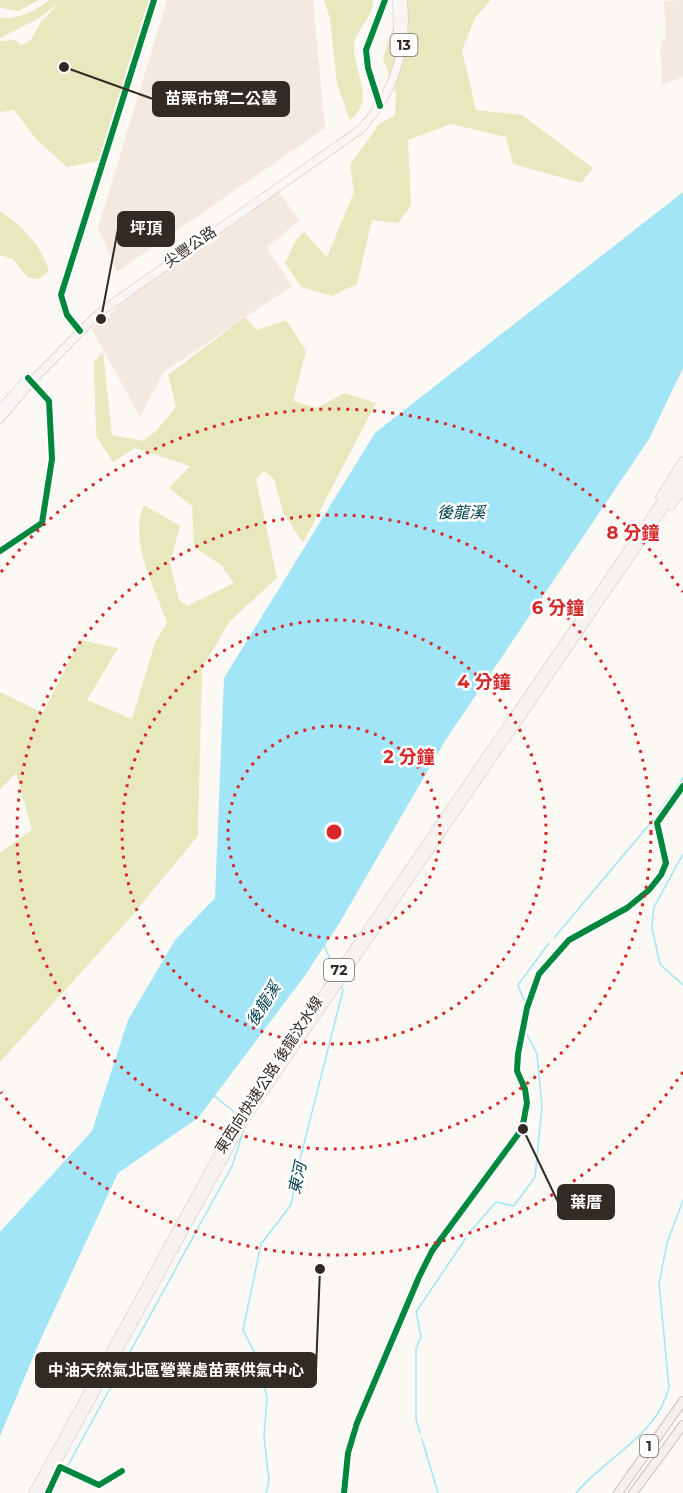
<svg xmlns="http://www.w3.org/2000/svg" width="683" height="1493" font-family="Montserrat,'Noto Sans TC',sans-serif">
	<rect width="100%" height="100%" fill="#fcf8f4"/>
	<!-- built -->
	<g fill="#f4e9e1">
		<polygon points="167,0 313,0 325,128 117,272 98,228"/>
		<polygon points="683,0 683,77 662,85 660,46 661,41 666,39 664,1"/>
		<polygon points="279,192 299,220 267,248 292,286 164,372 140,417 92,329 127,299"/>
	</g>
	<!-- green -->
	<g fill="#e8e8be">
		<polygon points="0,0 39,0 18,11 0,8"/>
		<path d="M49,0H151L99,161L67,167L36,139L14,110L0,112V41L15,40L21,45L30,41L41,22L60,2L39,18L0,38V18C17,20 36,11 49,0Z"/>
		<path d="M324,0H373C374,18 352,31 354,51C356,76 375,101 350,120L337,84L330,18Z"/>
		<polygon points="398,0 491,0 475,18 462,50 476,110 522,115 593,168 581,183 513,164 506,137 451,124 408,140 411,205 398,223 372,220 357,284 332,296 301,287 285,263 296,240 304,232 327,257 354,192 350,165 380,123 395,116 396,94 383,58 399,10"/>
		<path d="M0,211C22,226 41,245 49,271L39,279L28,278L13,259L0,255Z"/>
		<path d="M245,317L257,330L286,320L306,351L293,401L317,408L344,393L376,403L303,543L283,512L274,479L264,471L256,479L277,578L230,621L202,668L198,836L124,925L0,1062V853L32,830L16,773L0,790V692L43,713L80,640L118,648L87,700L132,719L155,643L167,622C155,588 128,541 144,505L180,526L170,563L179,600L187,606L234,583L221,565L194,547L192,506L169,488L190,466L135,448L113,462L96,436L94,362L103,352L112,435L143,441L156,431L176,407L168,375Z"/>
	</g>
	<!-- water -->
	<polygon fill="#a2e5f7" points="683,192 683,368 649,439 445,741 340,922 306,974 198,1118 118,1173 39,1343 0,1436 0,1232 92,1131 128,1020 175,940 215,898 224,678 375,433"/>
	<g fill="none" stroke-linecap="round" stroke-linejoin="round">
		<!-- stream -->
		<g stroke="#a2e5f7" stroke-width="1.5">
			<polyline points="658,813 683,778"/>
			<polyline points="683,854 654,907 652,928 660,964 683,985"/>
			<polyline points="554,938 653,820"/>
			<polyline points="324,945 335,971"/>
			<polyline points="525,1003 518,985 549,943"/>
			<polyline points="213,1095 237,1114"/>
			<polyline points="470,1232 496,1202 514,1206 535,1177 542,1108 537,1054 526,1033 530,1012"/>
			<polyline points="420,1433 416,1419 416,1349 421,1336 416,1312 466,1238"/>
			<polyline points="422,1439 438,1493"/>
			<polyline points="67,1467 232,1166 245,1126"/>
			<polyline points="266,1493 269,1481 264,1436 267,1398 260,1363 243,1330 261,1244 291,1205 299,1163 340,1002 343,990 340,984"/>
			<path d="M576,1493C606,1457 658,1435 669,1387L659,1284L667,1243L683,1200"/>
		</g>
		<defs>
			<g id="minor">
				<polyline points="379,103 368,68 366,50 385,0"/>
				<polyline points="0,551 42,523 52,459 49,401 29,381"/>
				<polyline points="48,1493 60,1467 99,1485 122,1471"/>
			</g>
			<g id="tertiary">
				<polyline points="80,331 67,315 61,295 154,0"/>
				<polyline points="344,1493 348,1453 357,1423 419,1277 432,1251 522,1129 527,1103 525,1089 517,1071 518,1054 527,1008 539,974 569,940 627,908 649,890 661,875 666,863 657,823 683,786"/>
			</g>
			<g id="primary">
				<polyline points="397,0 398,49"/>
				<polyline points="0,409 28,378"/>
				<path d="M0,419L30,383L99,313L361,129C395,92 408,50 403,0"/>
			</g>
			<g id="trunk">
				<polyline points="660,497 683,461"/>
				<polyline points="671,506 683,490"/>
				<polyline points="33,1493 240,1115 683,470"/>
				<polyline points="40,1493 246,1118 683,480"/>
			</g>
			<g id="motorway">
				<polyline points="618,1493 683,1401"/>
				<polyline points="633,1493 683,1425"/>
			</g>
		</defs>
		<!-- minor casing -->
		<use href="#minor" stroke="#c9c3bf" stroke-width="6"/>
		<!-- tertiary casing -->
		<use href="#tertiary" stroke="#c9c3bf" stroke-width="8"/>
		<!-- primary casing -->
		<use href="#primary" stroke="#ccc3c0" stroke-width="9"/>
		<!-- trunk casing -->
		<use href="#trunk" stroke="#ccc3c0" stroke-width="9"/>
		<!-- motorway casing -->
		<use href="#motorway" stroke="#ccc3c0" stroke-width="10"/>
		<!-- minor -->
		<use href="#minor" stroke="#fffefd" stroke-width="4.5"/>
		<!-- tertiary -->
		<use href="#tertiary" stroke="#fffefd" stroke-width="6"/>
		<!-- primary -->
		<use href="#primary" stroke="#f9f5f4" stroke-width="8"/>
		<!-- trunk -->
		<use href="#trunk" stroke="#f7f2f0" stroke-width="8"/>
		<!-- motorway -->
		<use href="#motorway" stroke="#f5efed" stroke-width="8"/>
		<defs>
			<g id="cycleway">
				<polyline points="380,106 368,68 366,50 385,0"/>
				<polyline points="80,331 67,315 61,295 154,0"/>
				<polyline points="0,551 42,523 52,459 49,401 28,378"/>
				<polyline points="48,1493 60,1467 99,1485 122,1471"/>
				<polyline points="344,1493 348,1453 357,1423 419,1277 432,1251 522,1129 527,1103 525,1089 517,1071 518,1054 527,1008 539,974 569,940 627,908 649,890 661,875 666,863 657,823 683,786"/>
			</g>
		</defs>
		<!-- cycleway casing -->
		<use href="#cycleway" stroke="#fff" stroke-width="10"/>
		<!-- cycleway -->
		<use href="#cycleway" stroke="#00873e" stroke-width="6"/>
	</g>
	<!-- distance rings -->
	<g fill="none" stroke="#d62828" stroke-width="3" stroke-dasharray="3 6">
		<circle cx="334" cy="832" r="106"/>
		<circle cx="334" cy="832" r="212"/>
		<circle cx="334" cy="832" r="317"/>
		<path d="M683 1072A423 423 0 0 1 1 1092M1 572A423 423 0 0 1 683 592"/>
	</g>
	<g text-anchor="middle" stroke-width="5" stroke-linejoin="round" paint-order="stroke">
		<!-- shield labels -->
		<g fill="#fff" stroke="#706a66" stroke-width="1.5">
			<rect x="390.5" y="34" width="27" height="22" rx="4.5"/>
			<rect x="324" y="959" width="30" height="22" rx="4.5"/>
			<rect x="640" y="1435" width="18" height="22" rx="4.5"/>
		</g>
		<g font-size="14" font-weight="bold" fill="#322a25">
			<text x="404" y="50">13</text>
			<text x="339" y="975">72</text>
			<text x="649" y="1451">1</text>
		</g>
		<!-- street labels -->
		<g font-size="15" fill="#322a25" stroke="#fff">
			<text transform="translate(190 247) rotate(-35)" y="5">尖豐公路</text>
			<text transform="translate(269 1075) rotate(-57)" y="5">東西向快速公路 後龍汶水線</text>
		</g>
		<!-- water labels -->
		<g font-size="16" font-style="italic" fill="#01414e" stroke="#fff">
			<text x="461" y="518">後龍溪</text>
			<text transform="translate(263 1004) rotate(-58)" y="6">後龍溪</text>
			<text transform="translate(297 1178) rotate(-77)" y="6">東河</text>
		</g>
	</g>
	<circle cx="334" cy="832" r="9" fill="#d62828" stroke="#fff" stroke-width="3"/>
	<g font-size="18" text-anchor="middle" font-weight="bold" fill="#d62828" stroke="#fff" stroke-width="5" stroke-linejoin="round" paint-order="stroke">
		<text x="633" y="539">8 分鐘</text>
		<text x="558" y="614">6 分鐘</text>
		<text x="484" y="688">4 分鐘</text>
		<text x="409" y="763">2 分鐘</text>
	</g>
	<!-- callouts -->
	<path fill="none" stroke="#322a25" stroke-width="2" d="M64 67L153 99M101 319L118 229M523 1129L558 1202M320 1269L316 1370"/>
	<g fill="#322a25" stroke="#fff" stroke-width="2">
		<circle cx="64" cy="67" r="6"/>
		<circle cx="101" cy="319" r="6"/>
		<circle cx="523" cy="1129" r="6"/>
		<circle cx="320" cy="1269" r="6"/>
	</g>
	<g fill="#322a25" stroke="#322a25" stroke-width="2">
		<rect x="153" y="82" width="136" height="34" rx="6"/>
		<rect x="118" y="212" width="56" height="34" rx="6"/>
		<rect x="558" y="1185" width="56" height="34" rx="6"/>
		<rect x="36" y="1353" width="280" height="34" rx="6"/>
	</g>
	<g font-size="16" text-anchor="middle" font-weight="bold" fill="#fff">
		<text x="221" y="104">苗栗市第二公墓</text>
		<text x="146" y="234">坪頂</text>
		<text x="586" y="1208">葉厝</text>
		<text x="176" y="1376">中油天然氣北區營業處苗栗供氣中心</text>
	</g>
</svg>
